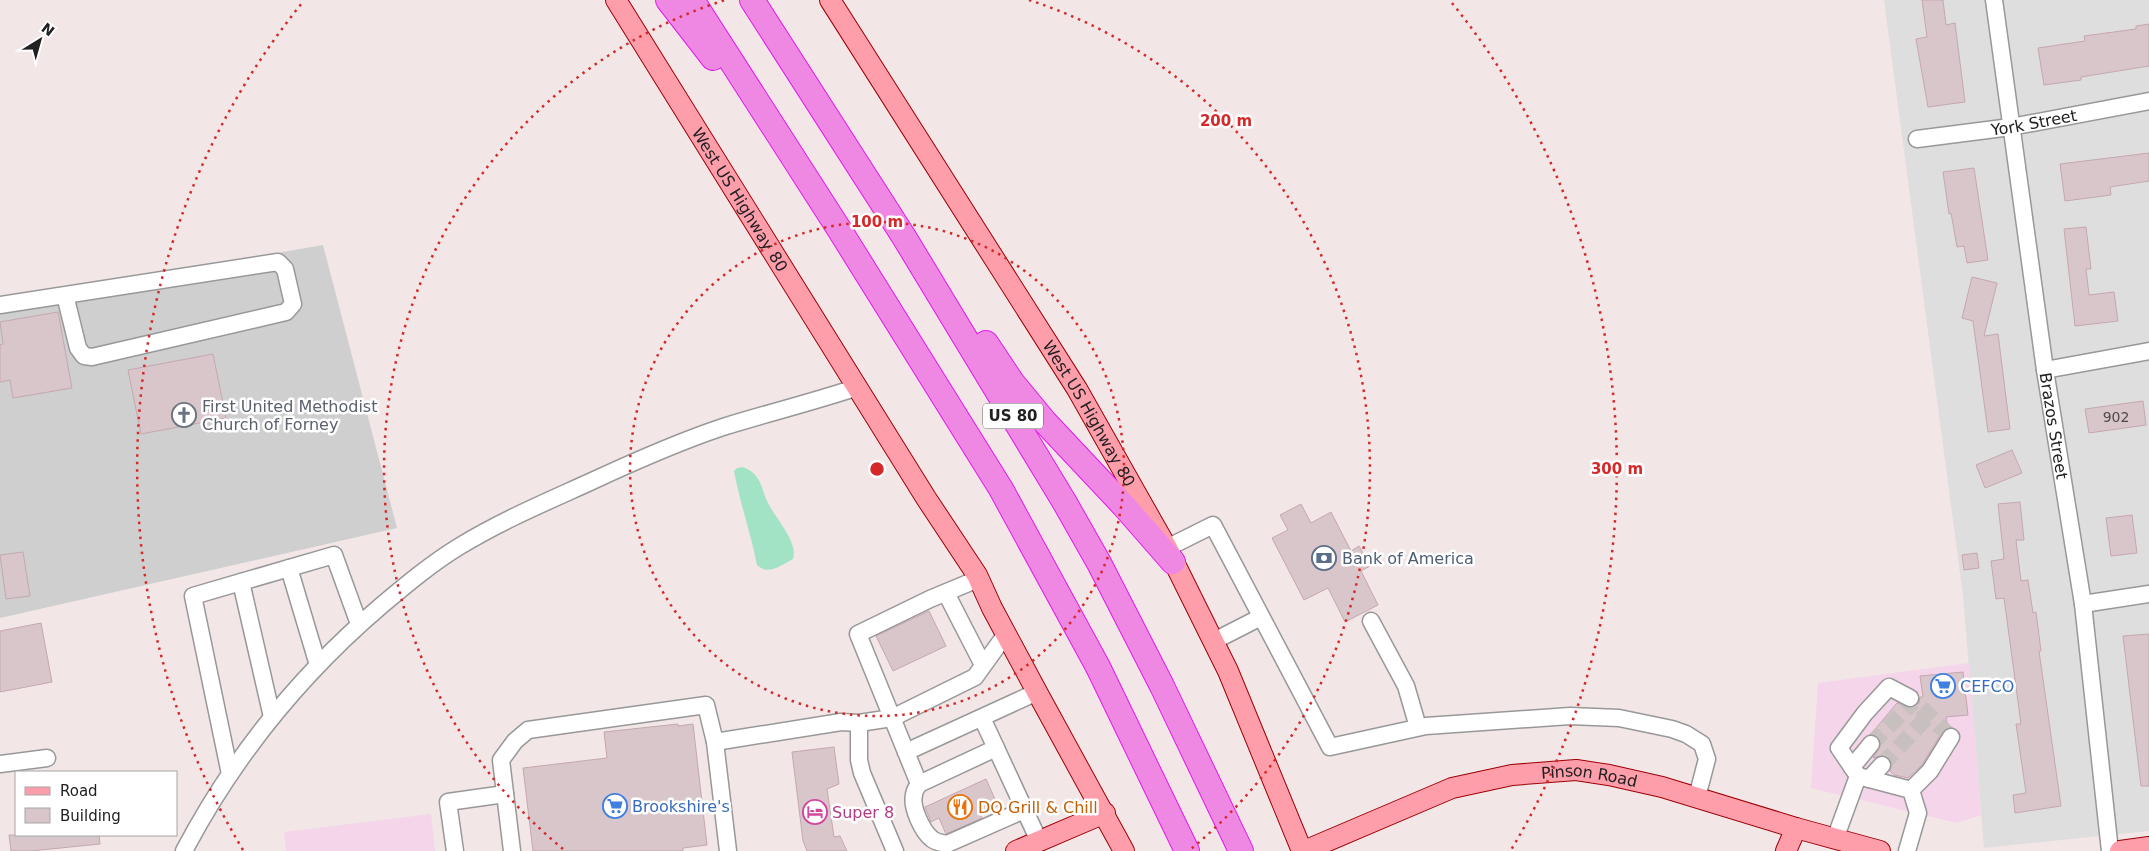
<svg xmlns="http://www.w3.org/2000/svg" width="2149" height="851" font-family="'DejaVu Sans',sans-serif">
	<rect width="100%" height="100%" fill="#f2e6e7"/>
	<!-- residential -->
	<polygon fill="#dfdede" points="1884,0 2149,0 2149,831 1984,848 1963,596"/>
	<!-- commercial -->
	<g fill="#f4d5e9">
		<polygon points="1969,663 1981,815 1957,823 1811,788 1818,683"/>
		<polygon points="431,814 435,851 286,851 284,832"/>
	</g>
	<!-- religious -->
	<polygon fill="#cfcfcf" points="323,245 397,528 0,618 0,301"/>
	<!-- water -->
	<path fill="#a3e3c5" d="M743,467C748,469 753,472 756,476C762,483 763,493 767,501C774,517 799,542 793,559C781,565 769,576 757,565C751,534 740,503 734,471L737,468Z"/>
	<!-- building -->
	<g fill="#d9c6cb" stroke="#c5a7af">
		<polygon points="1922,0 1943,0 1946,25 1955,23 1965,102 1928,107 1916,39 1927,37"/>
		<polygon points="2149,24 2149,66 2081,77 2081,80 2044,85 2038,48 2085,41 2084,36 2136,29 2136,26"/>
		<polygon points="2149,153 2149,181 2110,187 2111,195 2065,201 2060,164"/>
		<polygon points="1974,168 1988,260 1967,263 1964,246 1957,247 1951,213 1949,214 1943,172"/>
		<polygon points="2086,227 2091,269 2086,269 2089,295 2114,292 2118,321 2075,326 2064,229"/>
		<polygon points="1972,277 1997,283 1984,336 1998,334 2010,429 1988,432 1973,321 1962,318"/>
		<polygon points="58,312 72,388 13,398 10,380 0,382 0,345 3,344 0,322"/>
		<polygon points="213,354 226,418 141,434 128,370"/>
		<polygon points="2143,401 2146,425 2089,433 2085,409"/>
		<polygon points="2012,450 2022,473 1985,488 1976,465"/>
		<polygon points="2020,502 2024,540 2016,540 2021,581 2028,580 2033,613 2036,612 2041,651 2039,651 2061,806 2015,813 2013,795 2026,793 2016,724 2021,724 2004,598 1996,599 1991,561 2004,559 1998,504"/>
		<polygon points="1301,504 1311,523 1331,512 1351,551 1359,546 1370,566 1361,571 1378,605 1345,622 1328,588 1304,600 1272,538 1288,530 1280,515"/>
		<polygon points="2132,515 2137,553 2111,556 2106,518"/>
		<polygon points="23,552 30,596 6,599 0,555"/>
		<polygon points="1977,553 1979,568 1964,570 1962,555"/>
		<polygon points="929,611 946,646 893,671 876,636"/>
		<polygon points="41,623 52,682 0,692 0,631"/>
		<polygon points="2149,634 2149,786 2141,786 2123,636"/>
		<polygon points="1963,672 1968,715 1946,717 1948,728 1942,732 1922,765 1908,778 1894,775 1890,771 1892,763 1888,757 1884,755 1873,758 1881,745 1878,737 1871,734 1897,703 1910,708 1919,703 1920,697 1923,697 1920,676"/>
		<polygon points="678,724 678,726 693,724 707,845 683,848 683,851 533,851 523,768 607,758 604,732"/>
		<polygon points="834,747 839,784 827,789 834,837 840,836 847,851 807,851 803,841 792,752"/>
		<polygon points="986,779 998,806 980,814 982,818 946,834 939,818 931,822 925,807"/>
		<polygon points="9,835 99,835 100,844 31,851 11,851"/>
	</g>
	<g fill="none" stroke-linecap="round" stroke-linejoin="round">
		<!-- minor-tunnel -->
		<g stroke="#c8bfbf" stroke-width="16" stroke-dasharray="16 8" stroke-linecap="butt">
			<polyline points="1921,708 1951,737"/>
			<polyline points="1871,744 1913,702"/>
			<polyline points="1882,765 1928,716"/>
		</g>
		<defs>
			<g id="minor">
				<path id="s1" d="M1994,0L2045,370L2083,604L2110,851"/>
				<path id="s2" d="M1917,139L2011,127L2149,101"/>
				<polyline points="0,305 278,262 285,269 293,304 286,312 92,357 84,356 78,348 65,295"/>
				<polyline points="2045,370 2149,351"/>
				<polyline points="1167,548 1213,525 1330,747 1426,726 1570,716 1619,718 1672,729 1686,734 1702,744 1707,759 1697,797"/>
				<polyline points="289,568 318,665"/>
				<polyline points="241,582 272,717"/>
				<polyline points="946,593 983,665"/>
				<polyline points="2083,604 2149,594"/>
				<polyline points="1371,621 1406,686 1418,727"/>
				<polyline points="1214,641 1261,617"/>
				<polyline points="982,718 996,748 919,784 906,752 1037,692"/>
				<polyline points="859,723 859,760 862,773 895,851"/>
				<polyline points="715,742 841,722 859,723 892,718 975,677 1006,634"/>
				<polyline points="996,748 1039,841"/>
				<polyline points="906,752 858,634 930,599 978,579"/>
				<polyline points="0,764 47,758"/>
				<polyline points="1852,767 1871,744"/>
				<polyline points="230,774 193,596 334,555 359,624"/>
				<polyline points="1858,776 1839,748 1865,713 1889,687 1910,698"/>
				<polyline points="1869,779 1882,765"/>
				<path d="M919,784C917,787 914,791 914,795C911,807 922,831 932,839C936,842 941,843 947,844L1024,810"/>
				<polyline points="1911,790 1930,771 1951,737"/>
				<polyline points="1835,839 1858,776 1911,790 1918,813 1907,851"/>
				<path d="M184,851C234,756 301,674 382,605C407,584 432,563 460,546C501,521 546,502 590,482C633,462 678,442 723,427C768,413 813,402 858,387"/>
				<polyline points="455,851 448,802 505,794"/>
				<polyline points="512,851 501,760 515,741 528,730 706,705 715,742 728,851"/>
			</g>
			<g id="major">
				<path id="s3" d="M616,0L926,498L977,575L992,608L1037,692L1124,851"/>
				<path id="s4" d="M830,0L1077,389L1167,548L1228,671L1302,851"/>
				<polyline points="1016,851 1105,813"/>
				<path id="s5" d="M1304,851L1452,788L1512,775L1576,770L1609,775L1662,787L1796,828L1880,851"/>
				<polyline points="1786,851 1796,828"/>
				<polyline points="2120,851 2149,847"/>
			</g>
			<g id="highway">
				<polyline points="668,0 713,58"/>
				<polyline points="692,0 839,229 1001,489 1098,667 1187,851"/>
				<polyline points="752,0 904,237 1065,503 1099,563 1162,686 1241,851"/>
				<polyline points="986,343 1012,382 1045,422 1124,506 1173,562"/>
			</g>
		</defs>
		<!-- minor casing -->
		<use href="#minor" stroke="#989898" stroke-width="19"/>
		<!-- major casing -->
		<use href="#major" stroke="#9d0004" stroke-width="22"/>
		<!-- highway casing -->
		<use href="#highway" stroke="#e318ec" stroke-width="26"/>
		<!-- minor -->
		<use href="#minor" stroke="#fff" stroke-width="16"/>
		<!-- major -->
		<use href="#major" stroke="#ff9eab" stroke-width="20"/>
		<!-- highway -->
		<use href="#highway" stroke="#ef88e3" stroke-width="24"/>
	</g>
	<!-- distance rings -->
	<g fill="none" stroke="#d62828" stroke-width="2.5" stroke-dasharray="2.5 5">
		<circle cx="877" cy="469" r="247"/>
		<path d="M563 849A493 493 0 0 1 725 0M1029 0A493 493 0 0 1 1191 849"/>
		<path d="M243 850A740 740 0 0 1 302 3M1452 3A740 740 0 0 1 1511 850"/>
	</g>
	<!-- icons -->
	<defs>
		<symbol id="church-ring" viewBox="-11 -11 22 22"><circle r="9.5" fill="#fff" stroke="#6b7280" stroke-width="1.5"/><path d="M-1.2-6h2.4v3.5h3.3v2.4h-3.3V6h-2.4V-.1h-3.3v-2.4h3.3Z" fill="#6b7280"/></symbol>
		<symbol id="bank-ring" viewBox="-11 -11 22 22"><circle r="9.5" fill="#fff" stroke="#5c6f8a" stroke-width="1.5"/><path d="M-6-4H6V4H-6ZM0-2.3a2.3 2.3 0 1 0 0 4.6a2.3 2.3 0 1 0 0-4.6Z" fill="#5c6f8a"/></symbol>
		<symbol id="supermarket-ring" viewBox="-11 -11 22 22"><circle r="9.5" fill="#fff" stroke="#3f7fe0" stroke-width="1.5"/><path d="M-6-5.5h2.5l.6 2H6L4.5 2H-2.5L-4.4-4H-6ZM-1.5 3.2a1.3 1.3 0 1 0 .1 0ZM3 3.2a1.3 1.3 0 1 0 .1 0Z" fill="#3f7fe0"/></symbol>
		<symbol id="restaurant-ring" viewBox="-11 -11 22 22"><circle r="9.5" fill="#fff" stroke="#e8710a" stroke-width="1.5"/><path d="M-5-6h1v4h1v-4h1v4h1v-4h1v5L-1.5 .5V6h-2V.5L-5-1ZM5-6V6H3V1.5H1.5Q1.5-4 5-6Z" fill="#e8710a"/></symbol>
		<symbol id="hotel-ring" viewBox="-11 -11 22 22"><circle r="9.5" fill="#fff" stroke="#d1479c" stroke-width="1.5"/><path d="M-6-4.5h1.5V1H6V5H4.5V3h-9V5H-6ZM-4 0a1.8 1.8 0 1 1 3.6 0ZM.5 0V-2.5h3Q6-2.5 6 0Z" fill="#d1479c"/></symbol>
	</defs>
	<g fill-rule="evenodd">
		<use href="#church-ring" x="170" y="401" width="28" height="28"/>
		<use href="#bank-ring" x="1310" y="544" width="28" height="28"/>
		<use href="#supermarket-ring" x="1929" y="672" width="28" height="28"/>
		<use href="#supermarket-ring" x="601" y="792" width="28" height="28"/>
		<use href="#restaurant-ring" x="946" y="793" width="28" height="28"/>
		<use href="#hotel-ring" x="801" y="798" width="28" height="28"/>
	</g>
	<g text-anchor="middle" stroke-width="5" stroke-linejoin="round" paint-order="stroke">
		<!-- number labels -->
		<g font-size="14" fill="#4f4a4c">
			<text x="2116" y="422">902</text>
		</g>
		<!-- shield labels -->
		<rect fill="#fff" stroke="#646464" stroke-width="1" x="983" y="403.5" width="60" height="25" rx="4"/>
		<g font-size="15" font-weight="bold" fill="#212121">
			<text x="1013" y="421">US 80</text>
		</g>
		<!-- street labels -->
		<g font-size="16" fill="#212121" stroke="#fff">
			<text dy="6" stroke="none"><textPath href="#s2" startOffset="118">York Street</textPath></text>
			<text dy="6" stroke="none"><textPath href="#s3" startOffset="235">West US Highway 80</textPath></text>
			<text dy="6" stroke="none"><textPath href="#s4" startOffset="488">West US Highway 80</textPath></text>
			<text dy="6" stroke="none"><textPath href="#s1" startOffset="430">Brazos Street</textPath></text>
			<text dy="6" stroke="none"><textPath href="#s5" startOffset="300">Pinson Road</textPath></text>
		</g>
		<!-- worship labels -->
		<g font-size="16" fill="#5b616d" stroke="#fff" text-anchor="start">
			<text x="202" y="412">First United Methodist<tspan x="202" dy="18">Church of Forney</tspan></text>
		</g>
		<!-- service labels -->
		<g font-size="16" fill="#4e5e75" stroke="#fff" text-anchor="start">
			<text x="1342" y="564">Bank of America</text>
		</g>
		<!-- shop labels -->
		<g font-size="16" fill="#366cbe" stroke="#fff" text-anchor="start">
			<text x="1960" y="692">CEFCO</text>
			<text x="632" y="812">Brookshire's</text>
		</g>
		<!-- food labels -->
		<g font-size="16" fill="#c56008" stroke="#fff" text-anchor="start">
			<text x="978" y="813">DQ Grill &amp; Chill</text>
		</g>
		<!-- hotel labels -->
		<g font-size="16" fill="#b23c85" stroke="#fff" text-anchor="start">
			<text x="832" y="818">Super 8</text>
		</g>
	</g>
	<circle cx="877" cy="469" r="8" fill="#d62828" stroke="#fff" stroke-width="2.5"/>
	<g font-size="15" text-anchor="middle" font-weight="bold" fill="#d62828" stroke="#fff" stroke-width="5" stroke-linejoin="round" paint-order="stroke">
		<text x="1226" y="126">200 m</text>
		<text x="877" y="227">100 m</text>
		<text x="1617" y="474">300 m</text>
	</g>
	<!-- legend -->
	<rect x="15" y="771" width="162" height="65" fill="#ffffff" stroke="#a6a6a6"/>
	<rect x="25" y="787" width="25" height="8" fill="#ff9eab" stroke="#a6a6a6"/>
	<text x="60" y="796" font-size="15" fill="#212121">Road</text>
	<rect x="25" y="808" width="25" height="15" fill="#d9c6cb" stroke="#a6a6a6"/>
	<text x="60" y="821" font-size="15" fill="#212121">Building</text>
	<!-- north arrow -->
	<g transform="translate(40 40) rotate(37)" stroke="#ffffff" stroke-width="4" paint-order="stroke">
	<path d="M0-4L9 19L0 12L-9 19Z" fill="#212121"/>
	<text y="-8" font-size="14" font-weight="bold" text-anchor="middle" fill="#212121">N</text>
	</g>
</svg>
